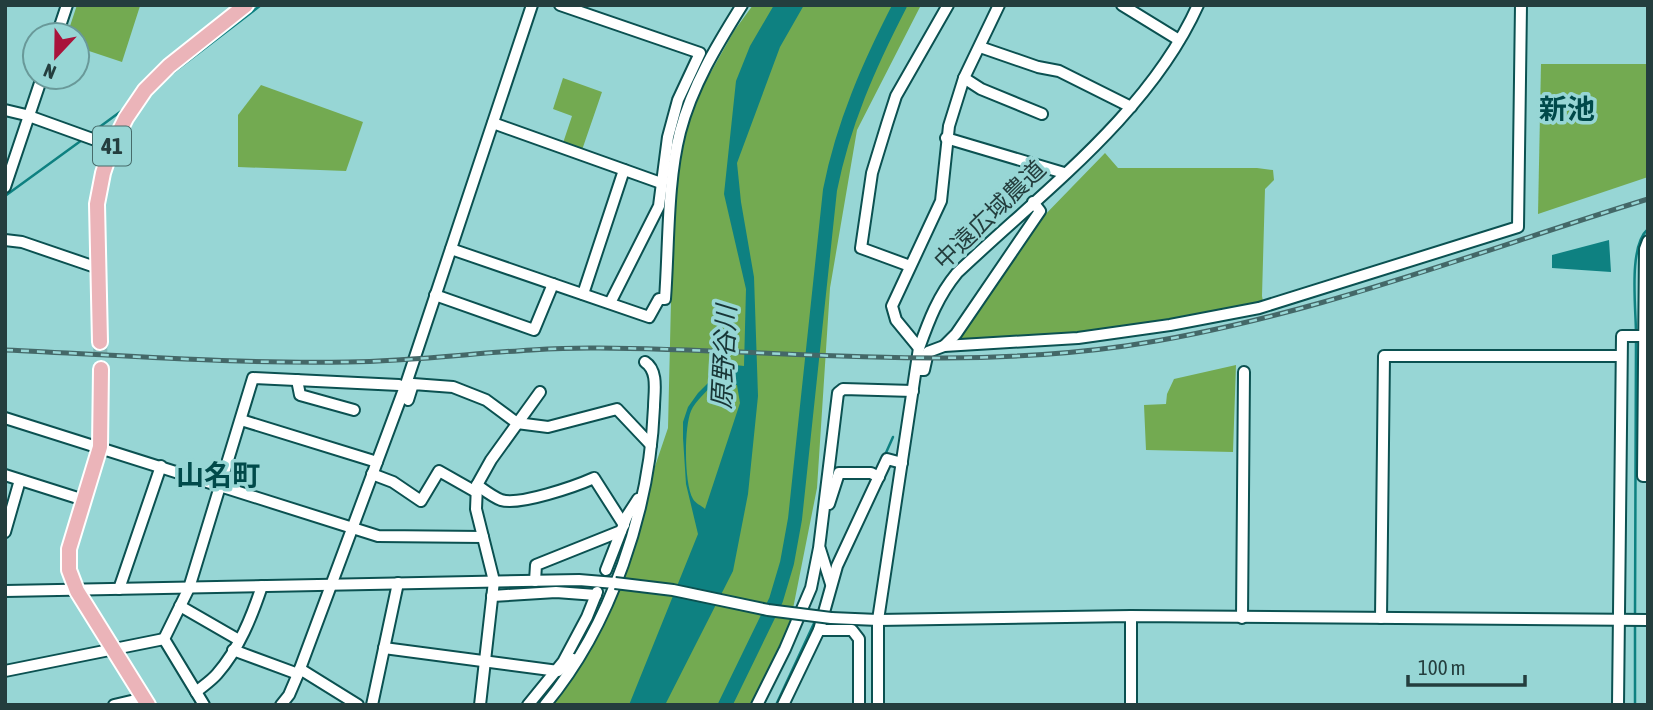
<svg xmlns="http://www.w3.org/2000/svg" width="1653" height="710" font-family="'Asap Condensed','Noto Sans JP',sans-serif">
	<rect width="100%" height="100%" fill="#97d6d5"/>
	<!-- green -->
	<g fill="#73aa51">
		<polygon points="77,5 140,6 122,62 77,47 77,35 67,35"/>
		<polygon points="753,5 921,5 857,130 830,288 817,488 785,649 750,705 548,705 601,625 668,428 673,217 678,157 698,95 734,31"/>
		<polygon points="1541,64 1648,64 1648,177 1538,214"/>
		<polygon points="563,78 602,92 582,150 563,143 572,116 553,109"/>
		<polygon points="261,85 363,122 346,171 238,167 238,115"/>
		<polygon points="1105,153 1118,168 1257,168 1273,170 1274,180 1265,189 1262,296 1264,307 1031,340 954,340 1038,222"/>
		<polygon points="1236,365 1233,452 1146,450 1144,405 1166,404 1167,394 1174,379"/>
	</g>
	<!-- water -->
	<g fill="#0e8181" fill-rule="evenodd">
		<path d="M774,5H804L780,47L737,163L741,202L754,277L758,396L748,494L733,571L665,705H629L698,534L686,484L683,438V422L688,407L698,393L712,379L735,365L744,366L746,289L724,194L736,81L750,46ZM715,381L737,385L740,403L705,509C702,506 695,503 693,499C684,484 684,427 691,411C695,401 708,391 715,381Z"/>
		<polygon points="1609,240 1611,272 1552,268 1552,255"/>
	</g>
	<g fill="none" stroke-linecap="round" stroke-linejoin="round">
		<!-- stream -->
		<g stroke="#0e8181" stroke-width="2.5">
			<polyline points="166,78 261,5"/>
			<polyline points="90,134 124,109"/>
			<polyline points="5,196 82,140"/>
			<path d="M1636,334C1636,308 1628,246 1648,229"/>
			<polyline points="885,455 893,437"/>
			<polyline points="1635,617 1636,341"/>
			<polyline points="1635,624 1635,705"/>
			<polyline points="776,705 816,619"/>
		</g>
		<!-- river -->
		<path stroke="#0e8181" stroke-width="14" d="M725,705L776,600L787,563L795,519L830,190C843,124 869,65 900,5"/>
		<!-- major-tunnel -->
		<polyline stroke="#80b8b7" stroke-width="14" stroke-dasharray="14 7" stroke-linecap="butt" points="100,342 101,369"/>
		<defs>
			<g id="minor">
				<polyline points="560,5 700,53 678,100 668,137 659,206 610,303"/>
				<polyline points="1122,5 1179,40"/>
				<polyline points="57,35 67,5"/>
				<polyline points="980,47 1038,67 1059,71 1131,107"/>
				<polyline points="964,78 981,89 1042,114"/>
				<polyline points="5,110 26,115 112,146"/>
				<polyline points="493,123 661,183"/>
				<polyline points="946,138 1064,173"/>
				<polyline points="5,187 42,77"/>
				<polyline points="5,240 22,242 98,268"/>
				<polyline points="1648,241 1645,249 1643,476 1648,476"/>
				<path d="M451,249L649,317L659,299H665C669,245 667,183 680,132C692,86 717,45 742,5"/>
				<polyline points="910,266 861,248 872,173 887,124 896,96 948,5"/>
				<polyline points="583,294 624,170"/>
				<polyline points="435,295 534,330 553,284"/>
				<polyline points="944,346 956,334 1040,211 1033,202"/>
				<polyline points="919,348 896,320 892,306 941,201 949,126 964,78 999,5"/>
				<polyline points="916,370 924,370 928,352 944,346 1078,338 1170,325 1259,308 1518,227 1521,5"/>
				<polyline points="297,380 300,395 354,410"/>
				<polyline points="408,400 413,384 453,387 486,400 517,423 548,427 617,409 651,445"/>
				<polyline points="5,418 378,536 483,537"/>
				<polyline points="241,420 377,462"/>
				<polyline points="372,474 393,482 421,501 439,471 476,492"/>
				<polyline points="5,475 84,500"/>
				<path d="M477,485C484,490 493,497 501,500C519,506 576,486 594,478L624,525"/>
				<polyline points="829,504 839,473 871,473 879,477"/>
				<polyline points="5,532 20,480"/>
				<polyline points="820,549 831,584"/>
				<polyline points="606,570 627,516 638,499"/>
				<polyline points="535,581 536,565 621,531"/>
				<polyline points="119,589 161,466"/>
				<polyline points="5,591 579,580 615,583"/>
				<polyline points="492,596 556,592 596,595"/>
				<polyline points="180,606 239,640"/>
				<polyline points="1131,616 1131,705"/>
				<polyline points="831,618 878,620 1131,616 1648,620"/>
				<polyline points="1242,618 1244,372"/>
				<polyline points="1381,618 1384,356 1621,356"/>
				<polyline points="819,630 852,630 859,639 859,705"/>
				<polyline points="164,639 189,588 253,378 399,385"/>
				<polyline points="164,639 204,705"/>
				<polyline points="384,648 558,671 573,659"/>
				<polyline points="233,650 298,674"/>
				<polyline points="300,669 358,705"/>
				<polyline points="5,671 164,639"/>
				<path d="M196,692C203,686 211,681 217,674C239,649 252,616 262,586"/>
				<polyline points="114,705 144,698"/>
				<polyline points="281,705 289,695 298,674 406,384 532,5"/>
				<polyline points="372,705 398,583"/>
				<polyline points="480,705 494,581 476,509 477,485 491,460 540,392"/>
				<polyline points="528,705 563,662 587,617 597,592"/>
				<path d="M545,705C611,626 650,510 654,407C654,393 659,371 645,362"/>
				<polyline points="757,705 785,649 811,588 819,548 838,393 843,389 913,391"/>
				<polyline points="783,705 819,630 837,566 887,459 902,463"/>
				<path d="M878,705V620L919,348C929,320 938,296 957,273C1041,193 1149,114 1198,5"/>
				<polyline points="1618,705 1622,336 1644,336"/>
			</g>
			<g id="major">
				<polyline points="100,342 97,204 103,173 112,146 126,118 145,90 169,66 246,5"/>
				<polyline points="101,369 100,447 69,549 69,570 77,591 148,705"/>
			</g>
		</defs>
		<!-- minor casing -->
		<use href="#minor" stroke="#0b5151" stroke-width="14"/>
		<!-- major casing -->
		<use href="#major" stroke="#fff" stroke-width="18"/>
		<!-- minor -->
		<use href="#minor" stroke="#fff" stroke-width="10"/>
		<!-- major -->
		<use href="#major" stroke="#ebb4b9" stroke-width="14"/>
		<defs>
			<path id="rail" d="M5,350C119,355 234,364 348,362C432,361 515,347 599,348C774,349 950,371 1125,346C1304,320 1475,252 1648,199"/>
		</defs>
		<!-- rail casing -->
		<use href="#rail" stroke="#446868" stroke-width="5"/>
		<!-- rail -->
		<use href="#rail" stroke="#97d6d5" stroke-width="2.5" stroke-dasharray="8" stroke-linecap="butt"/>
		<defs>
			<polyline id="minor-bridge" points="615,583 673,590 768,610 831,618"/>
		</defs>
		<!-- minor-bridge casing -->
		<use href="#minor-bridge" stroke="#0b5151" stroke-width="14" stroke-linecap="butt"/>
		<!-- minor-bridge -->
		<use href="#minor-bridge" stroke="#fff" stroke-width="10"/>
	</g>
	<g text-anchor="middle" stroke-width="7" stroke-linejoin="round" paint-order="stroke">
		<!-- shield labels -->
		<rect fill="#97d6d5" stroke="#466c6b" stroke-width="2" x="93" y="126.5" width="38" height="39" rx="5"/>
		<g font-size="23" font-weight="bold" fill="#243e3e">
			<text x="112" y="154">41</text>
		</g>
		<!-- street labels -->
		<g font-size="24" fill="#243e3e" stroke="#97d6d5">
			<text transform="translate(990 215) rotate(-44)" y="8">中遠広域農道</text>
		</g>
		<!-- water labels -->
		<g font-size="26" font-style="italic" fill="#183636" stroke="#97d6d5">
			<text transform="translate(724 357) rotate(-87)" y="9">原野谷川</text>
		</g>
		<!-- quarter labels -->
		<g font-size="28" font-weight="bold" fill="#004a4a" stroke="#97d6d5">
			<text x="1567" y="119">新池</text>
			<text x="218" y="485">山名町</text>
		</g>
	</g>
	<!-- border -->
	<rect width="1653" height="710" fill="none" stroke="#243e3e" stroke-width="14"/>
	<!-- north arrow -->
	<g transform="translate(56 56) rotate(202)"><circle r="33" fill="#97d6d5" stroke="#699999" stroke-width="2"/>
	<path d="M0-5L12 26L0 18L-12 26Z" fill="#a9133b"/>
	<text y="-10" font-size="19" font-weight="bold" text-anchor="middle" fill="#243e3e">N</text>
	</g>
	<!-- scale -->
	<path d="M1408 675v10h117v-10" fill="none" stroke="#243e3e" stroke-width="3.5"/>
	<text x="1418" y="675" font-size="21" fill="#243e3e" stroke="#97d6d5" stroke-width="5" paint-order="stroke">100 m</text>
</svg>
